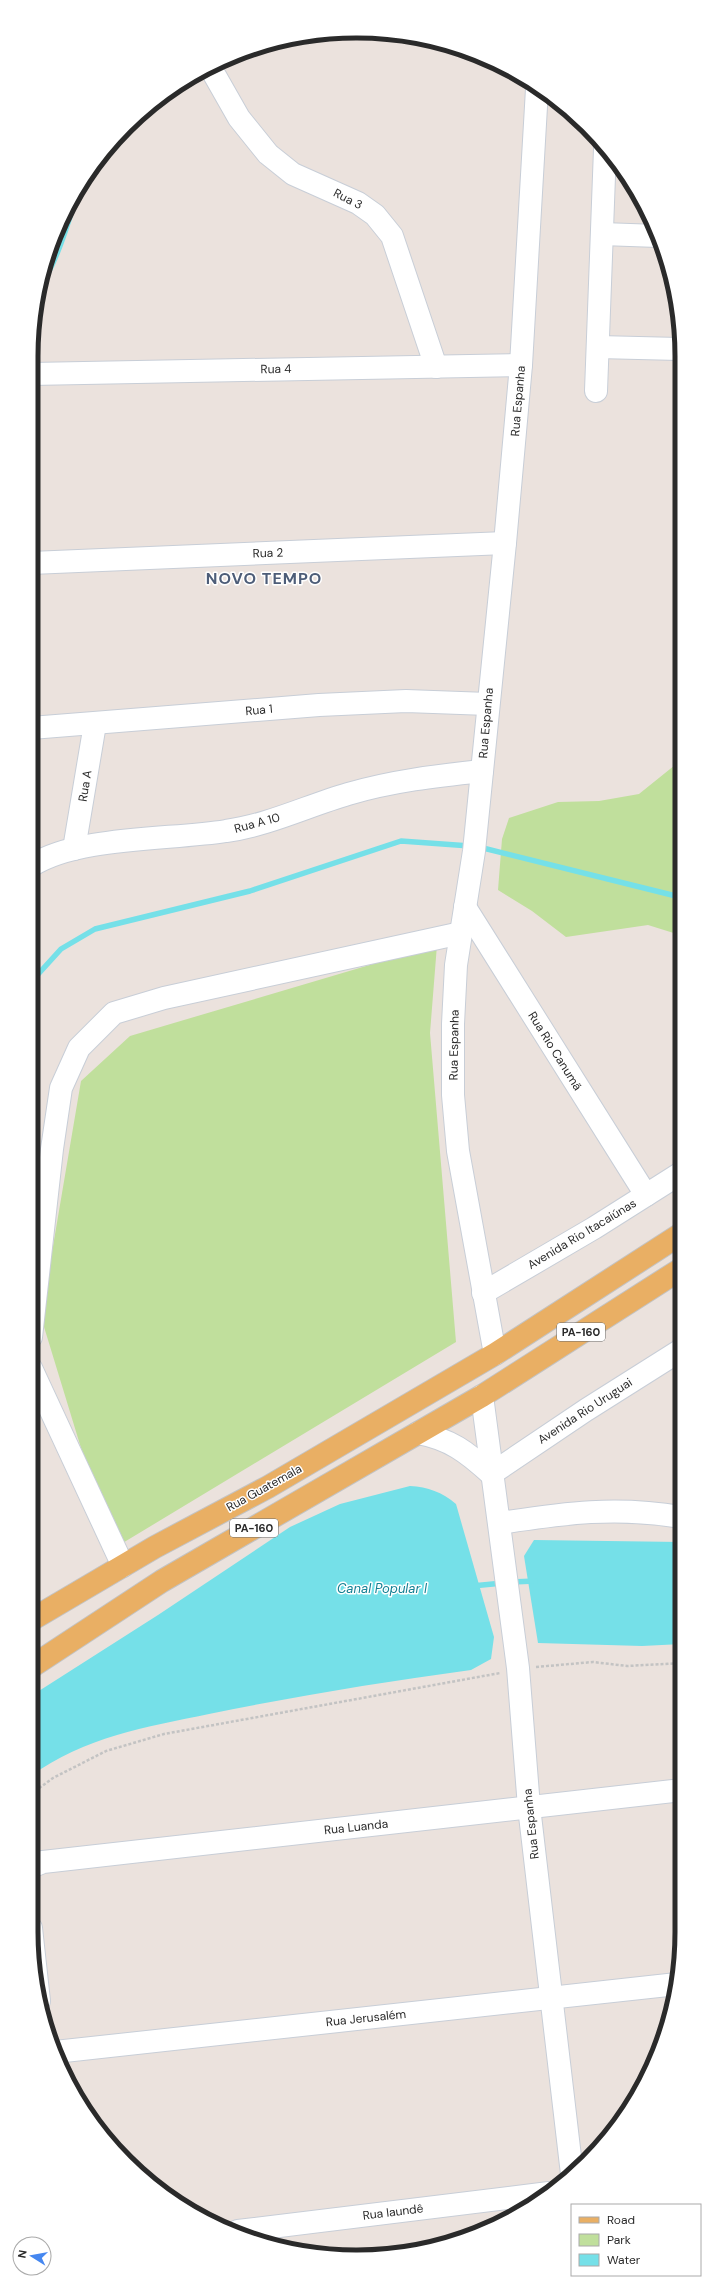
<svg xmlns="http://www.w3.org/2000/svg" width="713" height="2288" font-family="'DM Sans',sans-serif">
	<rect width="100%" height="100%" fill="#ebe2dd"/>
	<!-- green -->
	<g fill="#c0df9c">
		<polygon points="680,761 680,935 648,925 566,937 532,911 498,890 502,839 509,818 558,802 599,801 639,794"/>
		<polygon points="437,945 430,1033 456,1342 121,1544 81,1448 41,1317 81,1081 130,1036"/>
	</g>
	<!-- water -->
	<g fill="#75e0e8">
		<path d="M410,1486C428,1487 442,1492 456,1504L494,1637L491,1659L471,1670C383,1682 296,1696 209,1714C146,1727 84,1737 31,1776V1696L158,1615L290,1527L340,1504Z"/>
		<polygon points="534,1540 681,1542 682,1644 642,1646 538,1643 524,1556"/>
	</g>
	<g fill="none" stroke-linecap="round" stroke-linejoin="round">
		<!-- stream -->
		<g stroke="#75e0e8" stroke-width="5.5">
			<path d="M39,287C54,269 70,220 75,197"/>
			<polyline points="479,847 680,897"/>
			<polyline points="31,982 61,949 95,929 250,891 401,841 470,846"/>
			<polyline points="512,1582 535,1581"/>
			<polyline points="472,1586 503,1583"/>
		</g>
		<defs>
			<g id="minor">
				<polyline points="210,67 239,118 268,154 293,174 358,203 375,215 392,236 436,367"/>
				<polyline points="602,234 658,236"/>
				<polyline points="598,347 679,349"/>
				<polyline points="31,374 521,365"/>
				<polyline points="596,391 605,149"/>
				<polyline points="31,563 505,543"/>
				<polyline points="31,728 319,705 406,701 488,704"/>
				<polyline points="74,849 95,724"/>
				<path d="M31,866C77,836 171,840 226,831C269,825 307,806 348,794C392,781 436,776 482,771"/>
				<polyline points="465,907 646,1195"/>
				<polyline points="483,1293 594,1228 681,1173"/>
				<polyline points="31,1337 52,1149 61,1088 79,1048 114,1013 164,998 461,933"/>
				<polyline points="495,1354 458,1151 453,1095 453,1024 456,965 474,851 505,543 521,365 537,89"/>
				<polyline points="31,1368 123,1566"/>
				<polyline points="482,1396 518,1668 529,1807 572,2174"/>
				<path d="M418,1433C450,1439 467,1452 491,1474"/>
				<polyline points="491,1474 586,1410 681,1350"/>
				<path d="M500,1523C565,1513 616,1506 681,1517"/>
				<polyline points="31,1867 43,1862 682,1790"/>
				<polyline points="31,1928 39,2001"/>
				<polyline points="55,2052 677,1984"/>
				<polyline points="238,2231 549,2193"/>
			</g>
			<g id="major">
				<polyline points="31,1620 155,1547 268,1487 495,1354 681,1234"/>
				<polyline points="31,1667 162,1581 482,1396 681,1269"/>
			</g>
		</defs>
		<!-- minor casing -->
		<use href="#minor" stroke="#c8ced7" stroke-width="24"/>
		<!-- major casing -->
		<use href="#major" stroke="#c3c3c3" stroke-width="24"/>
		<!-- path -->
		<g stroke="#c3c3c3" stroke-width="2.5" stroke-dasharray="3 2" stroke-linecap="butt">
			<polyline points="536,1667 593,1662 627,1666 682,1663"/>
			<polyline points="31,1794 53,1778 106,1751 164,1734 500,1673"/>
		</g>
		<!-- minor -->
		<use href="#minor" stroke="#fff" stroke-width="22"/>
		<!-- major -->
		<use href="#major" stroke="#e9af64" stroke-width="22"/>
	</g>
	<g text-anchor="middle" stroke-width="3" stroke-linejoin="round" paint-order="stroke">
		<!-- shield labels -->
		<g fill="#fff" stroke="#6a6a6a" stroke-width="1">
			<rect x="557" y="1323" width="48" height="18" rx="3"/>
			<rect x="230" y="1519" width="48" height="18" rx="3"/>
		</g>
		<g font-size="11" font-weight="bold" fill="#2a2a2a">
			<text x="581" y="1336">PA-160</text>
			<text x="254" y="1532">PA-160</text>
		</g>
		<!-- street labels -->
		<g font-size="12" fill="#2a2a2a" stroke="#fff">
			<text transform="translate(348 199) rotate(27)" y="4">Rua 3</text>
			<text transform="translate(276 369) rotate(-1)" y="4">Rua 4</text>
			<text transform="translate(518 401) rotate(-85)" y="4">Rua Espanha</text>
			<text transform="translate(268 553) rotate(-2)" y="4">Rua 2</text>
			<text transform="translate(259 710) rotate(-5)" y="4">Rua 1</text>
			<text transform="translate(486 723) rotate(-85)" y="4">Rua Espanha</text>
			<text transform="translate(85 786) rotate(-81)" y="4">Rua A</text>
			<text transform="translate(257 823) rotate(-15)" y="4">Rua A 10</text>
			<text transform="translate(454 1045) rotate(-89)" y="4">Rua Espanha</text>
			<text transform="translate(555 1051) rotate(58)" y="4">Rua Rio Canumã</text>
			<text transform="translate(582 1234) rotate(-31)" y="4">Avenida Rio Itacaiúnas</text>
			<text transform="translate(585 1411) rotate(-33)" y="4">Avenida Rio Uruguai</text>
			<text transform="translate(264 1488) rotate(-29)" y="4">Rua Guatemala</text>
			<text transform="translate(531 1824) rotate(-96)" y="4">Rua Espanha</text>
			<text transform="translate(356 1827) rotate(-6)" y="4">Rua Luanda</text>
			<text transform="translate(366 2018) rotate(-6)" y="4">Rua Jerusalém</text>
			<text transform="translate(393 2212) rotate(-7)" y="4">Rua Iaundê</text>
		</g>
		<!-- water labels -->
		<g font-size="13" font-style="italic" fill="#148194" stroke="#fff">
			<text x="382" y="1593">Canal Popular I</text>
		</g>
		<!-- district labels -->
		<g font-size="16" font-weight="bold" letter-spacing="1" fill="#4d5d78" stroke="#fff">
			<text x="264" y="584">NOVO TEMPO</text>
		</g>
	</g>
	<!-- crop -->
	<path d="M0 0H713V2288H0ZM356 38H357A318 318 0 0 1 675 356V1932A318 318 0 0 1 357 2250H356A318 318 0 0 1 38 1932V356A318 318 0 0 1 356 38Z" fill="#fff" fill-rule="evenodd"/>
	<path fill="none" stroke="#2a2a2a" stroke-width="5" d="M356 38H357A318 318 0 0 1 675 356V1932A318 318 0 0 1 357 2250H356A318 318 0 0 1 38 1932V356A318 318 0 0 1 356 38Z"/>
	<!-- legend -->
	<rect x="571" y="2204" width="130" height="72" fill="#ffffff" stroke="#aaaaaa"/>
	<rect x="579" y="2217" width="20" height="6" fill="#e9af64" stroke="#aaaaaa"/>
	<text x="607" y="2224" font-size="12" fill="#2a2a2a">Road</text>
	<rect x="579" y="2234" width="20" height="12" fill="#c0df9c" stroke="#aaaaaa"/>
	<text x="607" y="2244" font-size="12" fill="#2a2a2a">Park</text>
	<rect x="579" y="2254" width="20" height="12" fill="#75e0e8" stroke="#aaaaaa"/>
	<text x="607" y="2264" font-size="12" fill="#2a2a2a">Water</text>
	<!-- north arrow -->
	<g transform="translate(32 2256) rotate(281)"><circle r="19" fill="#ffffff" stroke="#aaaaaa"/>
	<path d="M0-3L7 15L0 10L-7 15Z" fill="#4587f0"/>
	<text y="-6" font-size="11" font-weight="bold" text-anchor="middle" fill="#2a2a2a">N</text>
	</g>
</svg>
